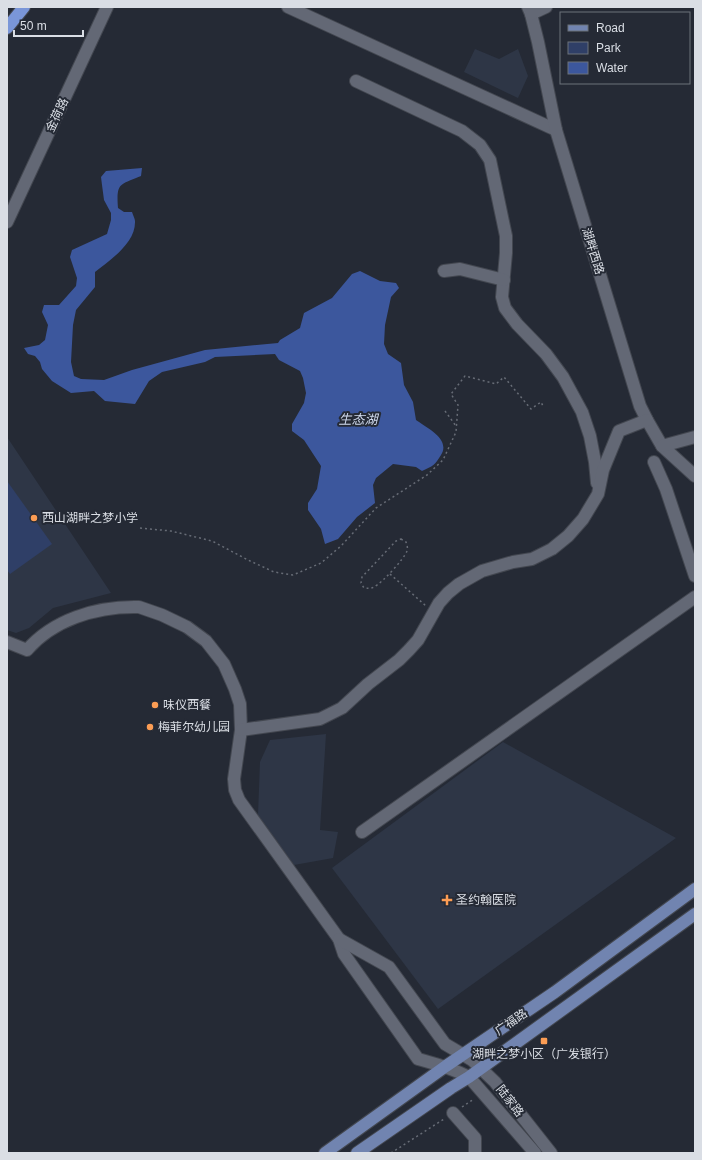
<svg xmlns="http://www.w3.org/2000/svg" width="702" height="1160" font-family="Helvetica,'Noto Sans SC',sans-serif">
	<rect width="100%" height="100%" fill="#252a35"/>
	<!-- built -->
	<g fill="#2e3646">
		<polygon points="475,49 499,59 518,49 528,76 518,98 464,72"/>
		<polygon points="7,437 111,593 53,608 29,628 16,633 7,630"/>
		<polygon points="326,734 320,830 338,832 333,858 294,865 258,815 260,762 270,740"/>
		<polygon points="503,742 676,838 438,1009 332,868"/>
	</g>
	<!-- green -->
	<polygon fill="#2f3f67" points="7,481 52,544 10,574 7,570"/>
	<!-- water -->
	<path fill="#3c579d" d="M142,168L141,176C120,185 116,182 118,208L124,212H132C133,215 135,219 135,221C136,243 110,260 95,272V287L76,310L73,325L71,362L74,376L81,379L104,380L132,370L205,350L278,343L280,340L300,328L304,313L332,298L352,274L360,271L380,281L396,283L399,288L391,297L385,325L384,344L388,354L401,363L404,385L413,402L416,420C427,428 451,439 441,455C435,465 433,466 422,471L416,467L393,464L376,478L373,485L375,503L357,517L338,539L325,544L321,529L308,510V503L317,489L321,466L304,440L292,431V424L304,403L306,393L303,378L300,371L279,360L275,354L215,357L205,362L162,372L149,381L135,404L105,401L94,391L71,393L52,381L42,369L40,362L35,356L28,354L24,348L39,345L45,340L48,325L42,312L44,305H59L76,286L77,278L70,257L72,250L107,234L111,220V213L104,200L102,185L101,177L106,171Z"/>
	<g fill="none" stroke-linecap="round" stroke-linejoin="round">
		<defs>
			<g id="minor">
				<polyline points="288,7 556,130"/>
				<polyline points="528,7 531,14 538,42 556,130 640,406 647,420 662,446 695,476"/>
				<polyline points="531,14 546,7"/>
				<polyline points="356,81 462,131 480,145 490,160 506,236 506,253 502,297 505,308 517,324 546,354 563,377 582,412 590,436 595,462 597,483"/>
				<polyline points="7,222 107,7"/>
				<polyline points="444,271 460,269 504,280"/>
				<polyline points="662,446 695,437"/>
				<polyline points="654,462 666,489 695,576"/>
				<path d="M7,642L27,650C53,620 95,607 134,607H139L162,615L187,627L206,641L224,664L235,689L240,704L241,730L234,779L235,790L239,800L339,939L344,954L418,1059C436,1064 452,1068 469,1077L535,1153"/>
				<polyline points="241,730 320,719 342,708 368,684 399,660 409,650 418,640 439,603 448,593 459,584 482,571 513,562 532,559 552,549 568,536 583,519 598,494 603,470 619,431 647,420"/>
				<polyline points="362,832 695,597"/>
				<polyline points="339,939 389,967 445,1044 472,1060 495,1082 551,1153"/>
				<polyline points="453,1113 475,1138 475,1153"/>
			</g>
			<g id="major">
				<polyline points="325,1153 446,1066 555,992 695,889"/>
				<polyline points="357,1153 451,1088 469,1077 695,914"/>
			</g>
			<polyline id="highway" points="7,28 24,7"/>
		</defs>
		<!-- minor casing -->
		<use href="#minor" stroke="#434750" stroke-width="14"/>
		<!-- major casing -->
		<use href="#major" stroke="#434750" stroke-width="14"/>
		<!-- highway casing -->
		<use href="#highway" stroke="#434750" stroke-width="14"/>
		<!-- path -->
		<g stroke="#676c76" stroke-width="1.5" stroke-dasharray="2 3" stroke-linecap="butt">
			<polyline points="445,411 456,426"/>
			<polyline points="140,528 171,531 212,541 248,560 274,572 293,575 321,563 341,546 376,508 427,475 443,460 456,432 458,405 451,394 465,376 496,384 504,377 531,409 541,402 543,406"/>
			<path d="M401,539L406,542C407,545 408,548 407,551C404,559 382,583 374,587C370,589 368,588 364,588L361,583L362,577L396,541Z"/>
			<polyline points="390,574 426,606"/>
			<polyline points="462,1107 474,1099"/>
			<polyline points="391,1153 444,1119"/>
		</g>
		<!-- minor -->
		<use href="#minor" stroke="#636875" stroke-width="12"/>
		<!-- major -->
		<use href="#major" stroke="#7184b0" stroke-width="12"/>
		<!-- highway -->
		<use href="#highway" stroke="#7a96d8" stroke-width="12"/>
	</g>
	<!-- markers -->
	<g fill="#fc9d54" stroke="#252a35" stroke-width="1.5">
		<circle cx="34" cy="518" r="4"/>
		<circle cx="155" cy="705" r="4"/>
		<circle cx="150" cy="727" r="4"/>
		<path d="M445 894h4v4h4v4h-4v4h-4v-4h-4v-4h4z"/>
		<rect x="540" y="1037" width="8" height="8" rx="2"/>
	</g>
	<g text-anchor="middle" stroke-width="4" stroke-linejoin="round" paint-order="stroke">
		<!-- street labels -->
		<g font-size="12" fill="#dadee5" stroke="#252a35">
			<text transform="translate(57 115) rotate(-65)" y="4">金荷路</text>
			<text transform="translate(593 251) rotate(73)" y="4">湖畔西路</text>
			<text transform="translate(511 1022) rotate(-34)" y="4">广福路</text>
			<text transform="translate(510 1101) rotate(52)" y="4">陆家路</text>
		</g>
		<!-- poi labels -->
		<g font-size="12" fill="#dadee5" stroke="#252a35" text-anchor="start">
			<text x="42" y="522">西山湖畔之梦小学</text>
			<text x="163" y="709">味仪西餐</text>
			<text x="158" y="731">梅菲尔幼儿园</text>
			<text x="456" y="904">圣约翰医院</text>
			<text x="544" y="1058" text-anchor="middle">湖畔之梦小区（广发银行）</text>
		</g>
		<!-- water labels -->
		<g font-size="13" font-style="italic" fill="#cfd9ed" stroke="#252a35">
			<text x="358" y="424">生态湖</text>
		</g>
	</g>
	<!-- border -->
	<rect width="702" height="1160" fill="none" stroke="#dadee5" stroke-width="16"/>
	<!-- legend -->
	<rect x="560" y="12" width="130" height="72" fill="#252a35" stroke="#6d727b"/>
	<rect x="568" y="25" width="20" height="6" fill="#7184b0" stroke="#6d727b"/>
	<text x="596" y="32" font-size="12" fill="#dadee5">Road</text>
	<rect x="568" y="42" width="20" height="12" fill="#2f3f67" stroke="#6d727b"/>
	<text x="596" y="52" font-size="12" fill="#dadee5">Park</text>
	<rect x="568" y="62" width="20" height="12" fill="#3c579d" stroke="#6d727b"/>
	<text x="596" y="72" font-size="12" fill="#dadee5">Water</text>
	<!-- scale -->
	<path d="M14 30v6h69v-6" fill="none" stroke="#dadee5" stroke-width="2"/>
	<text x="20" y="30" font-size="12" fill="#dadee5" stroke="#252a35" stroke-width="3" paint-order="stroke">50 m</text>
</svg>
